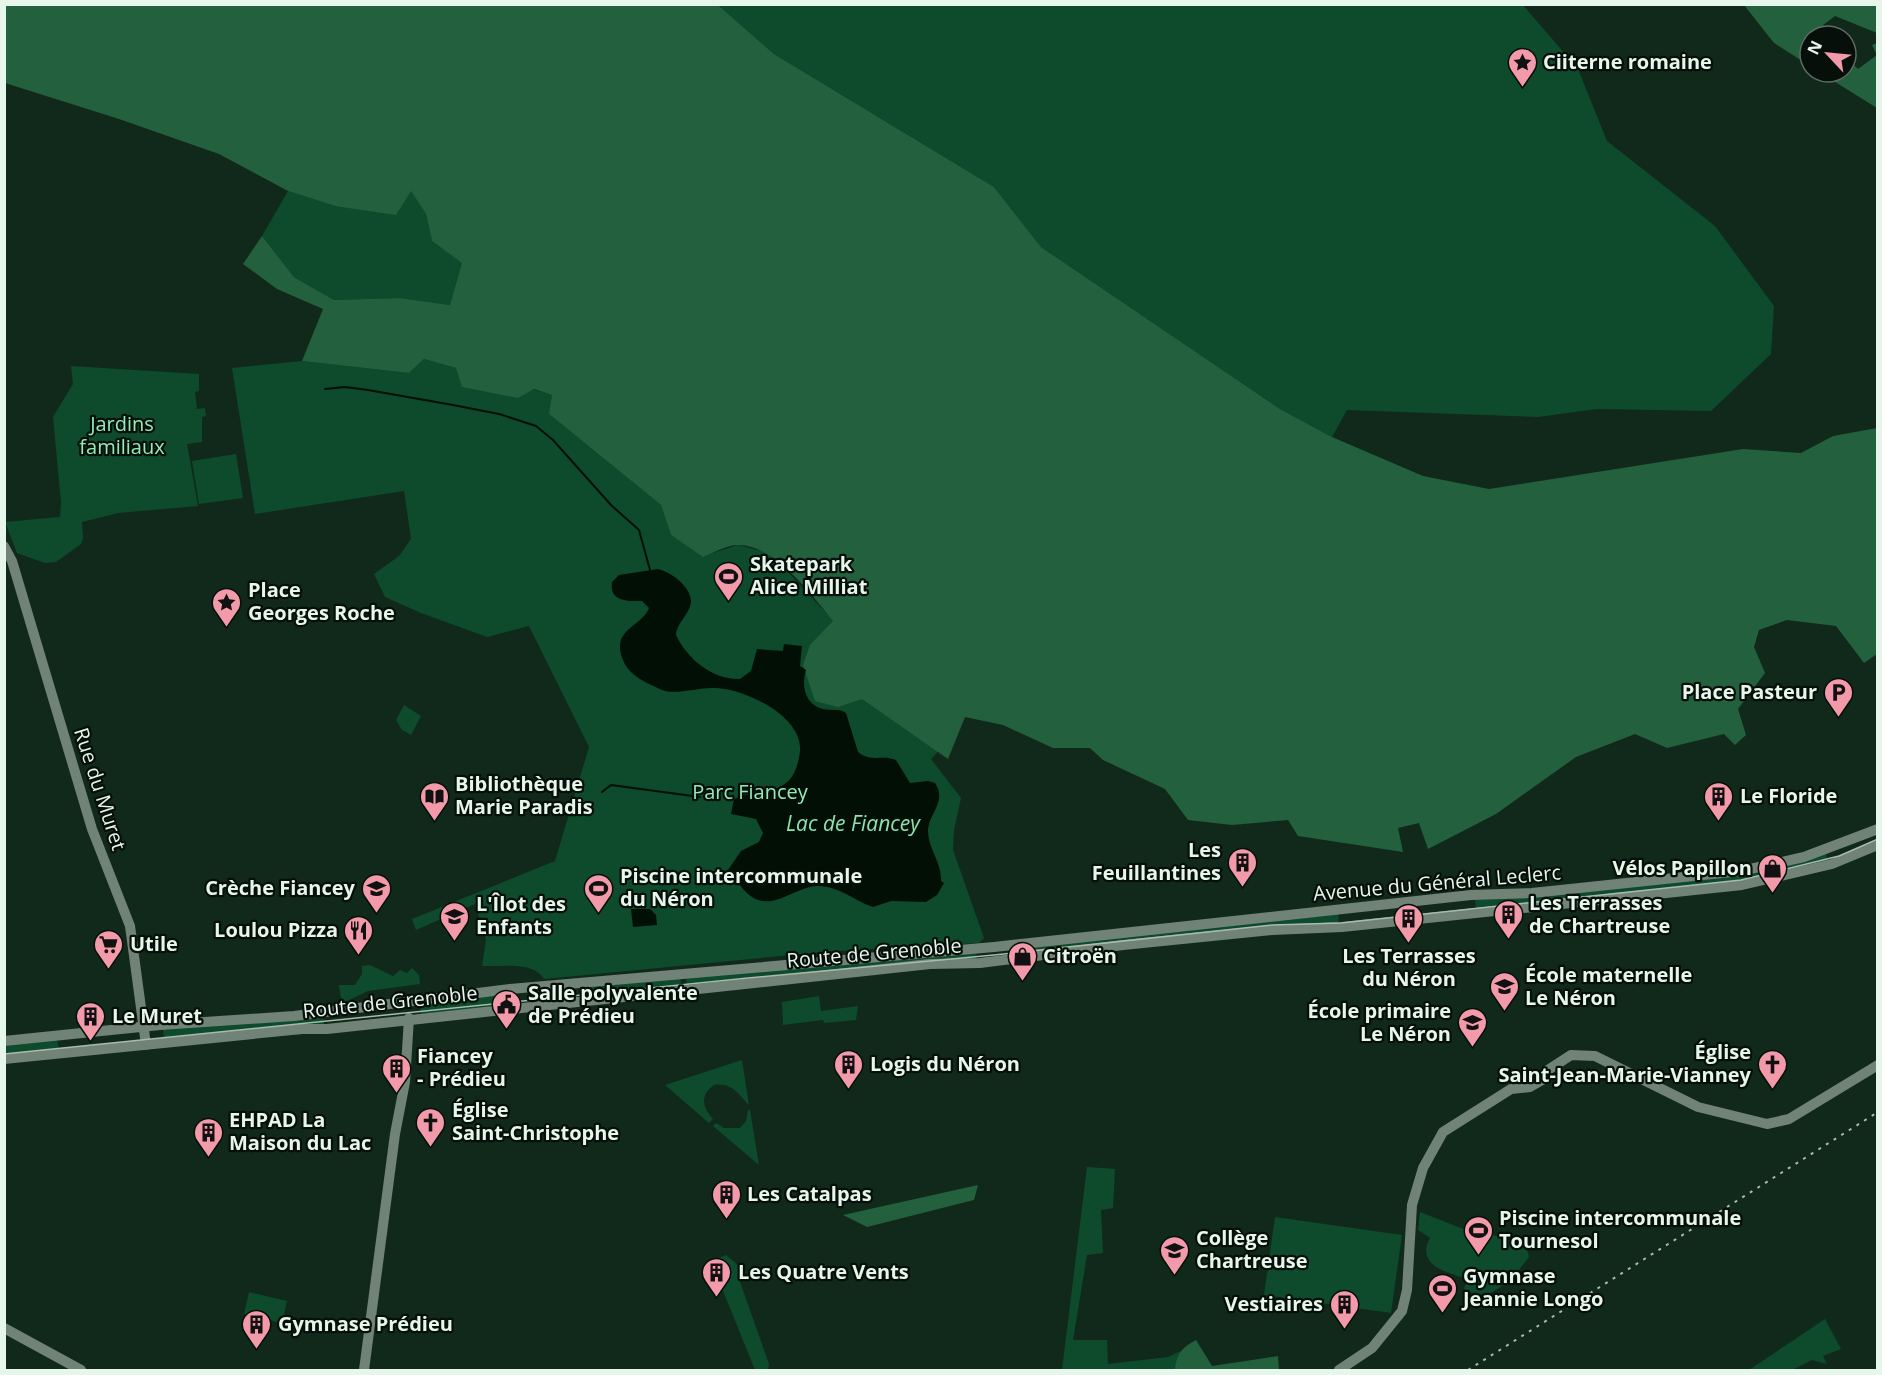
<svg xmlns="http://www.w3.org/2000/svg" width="1882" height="1375" font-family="'Open Sans',sans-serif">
	<rect width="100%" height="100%" fill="#11291b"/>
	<!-- green -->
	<g fill="#0d4b2c">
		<polygon points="718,5 1523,5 1578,69 1607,141 1715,226 1774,306 1771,354 1711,411 1597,409 1538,417 1347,410 1332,437 1280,409 1041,247 994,187 774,54"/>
		<polygon points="411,190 426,214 432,241 463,263 450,305 400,298 334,300 294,277 262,236 288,191 335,206"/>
		<path d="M424,359L553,395L549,414L661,505L671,535L703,556L738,545L770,553L947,742L931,759L961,798L954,830L953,850L984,938L979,943L822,952L544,979C534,961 501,967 482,966L486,940L475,904L416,930L412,919L555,861L589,747L529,626L487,637L421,613L385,597L374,574L399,556L411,539L404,491L255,514L232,368L302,361L409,373Z"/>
		<polygon points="71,366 199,374 199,391 195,392 197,409 205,408 206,416 202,417 202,442 187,444 198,506 118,513 82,522 83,538 81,544 56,562 45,563 17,553 5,522 60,517 61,502 53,417 73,384"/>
		<polygon points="236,454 243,498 199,504 192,461"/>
		<polygon points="404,705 421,716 411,735 402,730 396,720"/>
		<polygon points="1826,854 1828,863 1759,880 1476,910 1475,899 1510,898"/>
		<polygon points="1338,912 1339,925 1013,957 1012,947"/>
		<polygon points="976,951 977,961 687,987 686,977"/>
		<polygon points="370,965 393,976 400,970 407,973 412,968 419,975 420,984 368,991 345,1002 341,999 339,985 355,985 362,974 362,966"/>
		<polygon points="680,978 682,988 587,998 585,985"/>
		<polygon points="501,993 502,1006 421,1014 420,1004"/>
		<polygon points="819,996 821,1011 858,1006 856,1020 824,1023 823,1020 783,1025 782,1002"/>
		<polygon points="323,1016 324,1024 164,1040 163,1029"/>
		<polygon points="57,1038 59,1051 5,1057 5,1044"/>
		<path d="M742,1060L749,1105C739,1095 732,1082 714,1085C699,1095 703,1108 713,1119L709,1123L665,1085Z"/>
		<polygon points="748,1110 750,1110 759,1165 713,1126 716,1123 724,1128 740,1128 746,1121"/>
		<polygon points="1087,1167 1115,1169 1113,1208 1101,1210 1103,1253 1087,1255 1073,1340 1107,1340 1108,1364 1168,1357 1183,1350 1202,1370 1062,1370"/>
		<path d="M1420,1212L1474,1233L1484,1232L1526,1246L1529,1257L1511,1280L1483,1298L1464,1289L1467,1279C1447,1272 1415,1266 1430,1238L1418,1230Z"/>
		<polygon points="1275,1217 1402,1235 1391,1313 1264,1295"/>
		<polygon points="726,1255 739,1266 744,1276 739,1279 769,1364 768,1370 755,1370 711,1261"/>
		<polygon points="249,1292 287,1301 282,1323 244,1314"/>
		<polygon points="1825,1319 1841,1349 1823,1356 1827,1364 1812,1360 1792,1370 1749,1370"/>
	</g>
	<!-- forest -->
	<g fill="#23603e">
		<path d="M5,5H718L774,54L994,187L1041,247L1280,409L1332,437L1423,476L1489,489L1743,449L1801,453L1833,436L1877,428V654L1864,663L1836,626L1787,620L1759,630L1754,647L1765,673L1738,709L1746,735L1735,745L1724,734L1667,748L1635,734L1576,757L1496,814L1428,849L1419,823L1398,828L1403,852L1298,836L1288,820L1232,825L1188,820L1165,789L1103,760L1090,748H1053L1003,725L965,717L948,759L862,699L838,707L815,701L803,665L810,645L833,621C812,595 774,544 738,545C727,545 713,553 703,557L671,535L661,505L549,414L552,395L534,389L518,398L462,387L456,368L424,359L409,373L302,361L323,309L277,289L243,264L262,236L294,277L334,300L400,298L450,305L462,263L432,241L426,214L411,191L396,215L335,206L288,191L219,154L119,119L5,83Z"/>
		<polygon points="1744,5 1877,5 1877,33 1835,16 1823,25 1836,36 1810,36 1810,66 1774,43"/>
		<polygon points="1877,43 1877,108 1819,72 1846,72 1846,57 1858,69 1877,55 1872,45"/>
		<polygon points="978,1185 974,1200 867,1227 843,1215"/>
		<path d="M1196,1340L1212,1366L1278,1356L1279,1370H1175C1176,1355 1182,1347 1196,1340Z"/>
	</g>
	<!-- water -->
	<g fill="#010f05">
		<path d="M658,569C670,572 690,585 691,601C691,613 677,622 676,635C687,659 713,680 740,679L751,671L757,649L783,651L784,644L802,646L800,666L806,670C801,686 805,705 823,709C832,711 839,708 846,713L858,752C871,763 882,754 896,760L910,783L928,781L935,783C947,801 930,812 928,829C927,848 942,862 941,881L944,883L937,895L926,902L891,901L873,907C855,901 837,885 817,886C793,887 771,914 748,894C740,887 735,876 728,870L741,851L759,842L763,833L756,819L731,814L734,799C750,791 770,795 786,783C795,777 799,761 800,751C803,715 740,686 711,688C698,688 674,695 662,690C647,683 629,676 623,660C610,629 642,627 649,608L642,601C628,601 609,602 612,582L619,575Z"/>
		<polygon points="631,909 650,909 656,915 657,925 633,927"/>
	</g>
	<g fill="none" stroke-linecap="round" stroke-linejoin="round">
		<!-- stream -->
		<g stroke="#010f05" stroke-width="2">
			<polyline points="325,389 345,387 368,390 453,405 499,414 536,426 553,440 611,505 639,530 650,570"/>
			<polyline points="602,792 611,785 700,797"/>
		</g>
		<!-- secondary -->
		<g stroke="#718376" stroke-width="10">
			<polyline points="4,546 12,561 92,829 130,926 146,1045"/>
			<polyline points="4,1041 160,1025 294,1016 510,989 994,947 1471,895 1532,893 1741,871 1804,857 1878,829"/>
			<polyline points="4,1059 302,1029 327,1029 930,964 980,963 1123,945 1272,930 1342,927 1742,885 1832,864 1878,845"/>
			<polyline points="4,1328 81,1370"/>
			<polyline points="364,1370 395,1134 405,1082 409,1018"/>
			<polyline points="1339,1370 1372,1348 1402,1311 1407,1290 1412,1205 1423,1168 1443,1132 1511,1089 1530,1087 1544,1079 1548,1070 1571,1055 1595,1056 1698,1107 1767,1124 1789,1119 1878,1065"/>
		</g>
		<!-- tram -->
		<polyline stroke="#a9baae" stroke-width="1.5" points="4,1054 748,978 994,955 1272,925 1341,923 1741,880 1839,856 1878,839"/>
		<!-- rail -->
		<polyline stroke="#a9baae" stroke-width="2" stroke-dasharray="3 6" stroke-linecap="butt" points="1468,1370 1878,1112"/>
	</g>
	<!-- icons -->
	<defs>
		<symbol id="sight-pin" viewBox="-11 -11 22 30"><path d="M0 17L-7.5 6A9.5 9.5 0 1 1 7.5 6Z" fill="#f39aaa" stroke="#060f09"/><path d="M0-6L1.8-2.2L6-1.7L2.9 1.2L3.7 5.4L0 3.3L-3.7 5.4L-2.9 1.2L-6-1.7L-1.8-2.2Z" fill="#111"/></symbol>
		<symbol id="stadium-pin" viewBox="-11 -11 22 30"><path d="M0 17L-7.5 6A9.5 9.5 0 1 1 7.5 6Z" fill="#f39aaa" stroke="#060f09"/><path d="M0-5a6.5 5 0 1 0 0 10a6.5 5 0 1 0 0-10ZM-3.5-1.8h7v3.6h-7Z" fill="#111"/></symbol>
		<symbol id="parking-pin" viewBox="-11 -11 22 30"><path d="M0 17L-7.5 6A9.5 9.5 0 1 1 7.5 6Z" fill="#f39aaa" stroke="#060f09"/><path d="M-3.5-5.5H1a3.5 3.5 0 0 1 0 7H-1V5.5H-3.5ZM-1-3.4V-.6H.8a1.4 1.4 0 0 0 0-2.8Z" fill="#111"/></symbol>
		<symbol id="library-pin" viewBox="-11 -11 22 30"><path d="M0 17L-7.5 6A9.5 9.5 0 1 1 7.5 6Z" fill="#f39aaa" stroke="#060f09"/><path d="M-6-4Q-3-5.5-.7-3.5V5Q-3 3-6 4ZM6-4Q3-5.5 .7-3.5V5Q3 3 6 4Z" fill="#111"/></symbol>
		<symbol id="building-pin" viewBox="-11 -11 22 30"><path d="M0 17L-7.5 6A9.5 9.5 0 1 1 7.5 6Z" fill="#f39aaa" stroke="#060f09"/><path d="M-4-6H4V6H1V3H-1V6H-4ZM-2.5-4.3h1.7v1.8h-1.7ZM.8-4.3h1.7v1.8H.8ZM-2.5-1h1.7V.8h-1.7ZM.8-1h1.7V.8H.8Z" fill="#111"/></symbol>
		<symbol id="shop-pin" viewBox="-11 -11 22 30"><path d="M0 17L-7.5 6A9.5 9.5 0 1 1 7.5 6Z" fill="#f39aaa" stroke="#060f09"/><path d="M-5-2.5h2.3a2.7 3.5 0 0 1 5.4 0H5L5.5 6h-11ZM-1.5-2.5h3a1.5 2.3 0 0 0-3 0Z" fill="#111"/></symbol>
		<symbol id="school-pin" viewBox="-11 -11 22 30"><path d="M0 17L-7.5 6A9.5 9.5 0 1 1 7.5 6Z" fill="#f39aaa" stroke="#060f09"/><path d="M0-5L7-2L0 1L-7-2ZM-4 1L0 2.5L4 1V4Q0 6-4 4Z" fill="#111"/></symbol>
		<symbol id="restaurant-pin" viewBox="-11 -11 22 30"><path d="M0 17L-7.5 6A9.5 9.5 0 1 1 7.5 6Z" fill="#f39aaa" stroke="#060f09"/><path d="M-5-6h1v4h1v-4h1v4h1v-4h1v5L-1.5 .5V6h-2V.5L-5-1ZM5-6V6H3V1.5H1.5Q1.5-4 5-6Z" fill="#111"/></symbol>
		<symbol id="supermarket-pin" viewBox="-11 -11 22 30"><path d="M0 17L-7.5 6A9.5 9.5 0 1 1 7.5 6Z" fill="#f39aaa" stroke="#060f09"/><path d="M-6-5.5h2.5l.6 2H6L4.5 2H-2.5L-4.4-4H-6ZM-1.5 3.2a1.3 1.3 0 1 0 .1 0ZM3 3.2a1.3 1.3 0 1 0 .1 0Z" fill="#111"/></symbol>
		<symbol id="civic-pin" viewBox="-11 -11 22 30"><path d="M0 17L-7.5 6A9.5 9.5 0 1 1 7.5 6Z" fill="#f39aaa" stroke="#060f09"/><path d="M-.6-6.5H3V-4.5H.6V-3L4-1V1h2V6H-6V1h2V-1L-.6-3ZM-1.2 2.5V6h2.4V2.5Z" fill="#111"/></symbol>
		<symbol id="church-pin" viewBox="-11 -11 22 30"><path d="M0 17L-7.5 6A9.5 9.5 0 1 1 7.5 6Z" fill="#f39aaa" stroke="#060f09"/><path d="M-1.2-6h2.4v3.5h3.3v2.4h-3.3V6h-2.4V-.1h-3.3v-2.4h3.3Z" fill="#111"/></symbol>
	</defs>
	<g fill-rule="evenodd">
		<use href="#sight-pin" x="1506" y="46" width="33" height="45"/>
		<use href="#stadium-pin" x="712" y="560" width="33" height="45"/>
		<use href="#sight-pin" x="210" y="586" width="33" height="45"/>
		<use href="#parking-pin" x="1822" y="676" width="33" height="45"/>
		<use href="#library-pin" x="418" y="780" width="33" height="45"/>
		<use href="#building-pin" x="1702" y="780" width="33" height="45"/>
		<use href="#building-pin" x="1226" y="846" width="33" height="45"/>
		<use href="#shop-pin" x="1756" y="852" width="33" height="45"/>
		<use href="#school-pin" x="360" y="872" width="33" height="45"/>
		<use href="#stadium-pin" x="582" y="872" width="33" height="45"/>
		<use href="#building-pin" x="1492" y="898" width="33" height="45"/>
		<use href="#school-pin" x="438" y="900" width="33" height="45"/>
		<use href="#building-pin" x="1392" y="902" width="33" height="45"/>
		<use href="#restaurant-pin" x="342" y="914" width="33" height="45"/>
		<use href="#supermarket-pin" x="92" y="928" width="33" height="45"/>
		<use href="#shop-pin" x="1006" y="940" width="33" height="45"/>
		<use href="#school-pin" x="1488" y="970" width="33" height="45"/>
		<use href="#civic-pin" x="490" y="988" width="33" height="45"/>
		<use href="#building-pin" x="74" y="1000" width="33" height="45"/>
		<use href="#school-pin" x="1456" y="1006" width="33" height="45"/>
		<use href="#building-pin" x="832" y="1048" width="33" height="45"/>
		<use href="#church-pin" x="1756" y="1048" width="33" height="45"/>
		<use href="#building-pin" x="380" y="1052" width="33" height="45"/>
		<use href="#church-pin" x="414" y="1106" width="33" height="45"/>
		<use href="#building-pin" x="192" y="1116" width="33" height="45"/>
		<use href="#building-pin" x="710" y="1178" width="33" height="45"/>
		<use href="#stadium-pin" x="1462" y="1214" width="33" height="45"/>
		<use href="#school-pin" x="1158" y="1234" width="33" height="45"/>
		<use href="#building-pin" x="700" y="1256" width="33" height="45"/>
		<use href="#stadium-pin" x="1426" y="1272" width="33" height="45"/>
		<use href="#building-pin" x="1328" y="1288" width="33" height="45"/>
		<use href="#building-pin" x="240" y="1308" width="33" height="45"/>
	</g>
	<g text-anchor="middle" stroke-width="4.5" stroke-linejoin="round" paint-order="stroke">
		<!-- poi labels -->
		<g font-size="20" font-weight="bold" fill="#e7f6eb" stroke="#060f09" text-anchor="start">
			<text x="1543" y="69">Ciiterne romaine</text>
			<text x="750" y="571">Skatepark<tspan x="750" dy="23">Alice Milliat</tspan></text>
			<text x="248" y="597">Place<tspan x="248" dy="23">Georges Roche</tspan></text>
			<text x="1817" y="699" text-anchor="end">Place Pasteur</text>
			<text x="455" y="791">Bibliothèque<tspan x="455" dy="23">Marie Paradis</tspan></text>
			<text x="1740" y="803">Le Floride</text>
			<text x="1221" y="857" text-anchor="end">Les<tspan x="1221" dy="23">Feuillantines</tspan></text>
			<text x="1752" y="875" text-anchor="end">Vélos Papillon</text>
			<text x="620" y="883">Piscine intercommunale<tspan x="620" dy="23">du Néron</tspan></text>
			<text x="355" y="895" text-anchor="end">Crèche Fiancey</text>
			<text x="1529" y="910">Les Terrasses<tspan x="1529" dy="23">de Chartreuse</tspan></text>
			<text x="476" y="911">L'Îlot des<tspan x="476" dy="23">Enfants</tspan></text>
			<text x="338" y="937" text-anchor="end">Loulou Pizza</text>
			<text x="130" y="951">Utile</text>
			<text x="1043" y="963">Citroën</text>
			<text x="1409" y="963" text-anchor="middle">Les Terrasses<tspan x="1409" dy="23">du Néron</tspan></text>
			<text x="1525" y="982">École maternelle<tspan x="1525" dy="23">Le Néron</tspan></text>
			<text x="528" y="1000">Salle polyvalente<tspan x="528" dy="23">de Prédieu</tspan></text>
			<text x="1451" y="1018" text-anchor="end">École primaire<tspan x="1451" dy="23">Le Néron</tspan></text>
			<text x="112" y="1023">Le Muret</text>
			<text x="1751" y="1059" text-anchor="end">Église<tspan x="1751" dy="23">Saint-Jean-Marie-Vianney</tspan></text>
			<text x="417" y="1063">Fiancey<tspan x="417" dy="23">- Prédieu</tspan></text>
			<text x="870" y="1071">Logis du Néron</text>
			<text x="452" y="1117">Église<tspan x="452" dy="23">Saint-Christophe</tspan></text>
			<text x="229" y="1127">EHPAD La<tspan x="229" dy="23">Maison du Lac</tspan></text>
			<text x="747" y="1201">Les Catalpas</text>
			<text x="1499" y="1225">Piscine intercommunale<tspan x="1499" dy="23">Tournesol</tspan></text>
			<text x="1196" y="1245">Collège<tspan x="1196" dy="23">Chartreuse</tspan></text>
			<text x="738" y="1279">Les Quatre Vents</text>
			<text x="1463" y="1283">Gymnase<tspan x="1463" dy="23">Jeannie Longo</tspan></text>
			<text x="1323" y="1311" text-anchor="end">Vestiaires</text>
			<text x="278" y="1331">Gymnase Prédieu</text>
		</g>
		<!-- park labels -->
		<g font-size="20" fill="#94ecb5" stroke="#060f09">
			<text x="122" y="431">Jardins<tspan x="122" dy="23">familiaux</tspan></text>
			<text x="750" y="799">Parc Fiancey</text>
		</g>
		<!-- street labels -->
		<g font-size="20" fill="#e7f6eb" stroke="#060f09">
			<text transform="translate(100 789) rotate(72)" y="7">Rue du Muret</text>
			<text transform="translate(1437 883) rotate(-5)" y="7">Avenue du Général Leclerc</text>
			<text transform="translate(874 953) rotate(-5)" y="7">Route de Grenoble</text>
			<text transform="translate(390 1002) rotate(-6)" y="7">Route de Grenoble</text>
		</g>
		<!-- water labels -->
		<g font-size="21" font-style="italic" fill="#8ce3ac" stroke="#060f09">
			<text x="853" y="831">Lac de Fiancey</text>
		</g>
	</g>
	<!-- border -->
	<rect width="1882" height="1375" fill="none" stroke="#e7f6eb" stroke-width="12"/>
	<!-- north arrow -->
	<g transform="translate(1828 54) rotate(296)"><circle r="28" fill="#060f09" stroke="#606b63" stroke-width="1.5"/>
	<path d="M0-4.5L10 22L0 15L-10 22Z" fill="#f39aaa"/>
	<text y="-9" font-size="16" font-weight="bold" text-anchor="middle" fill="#e7f6eb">N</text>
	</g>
</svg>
